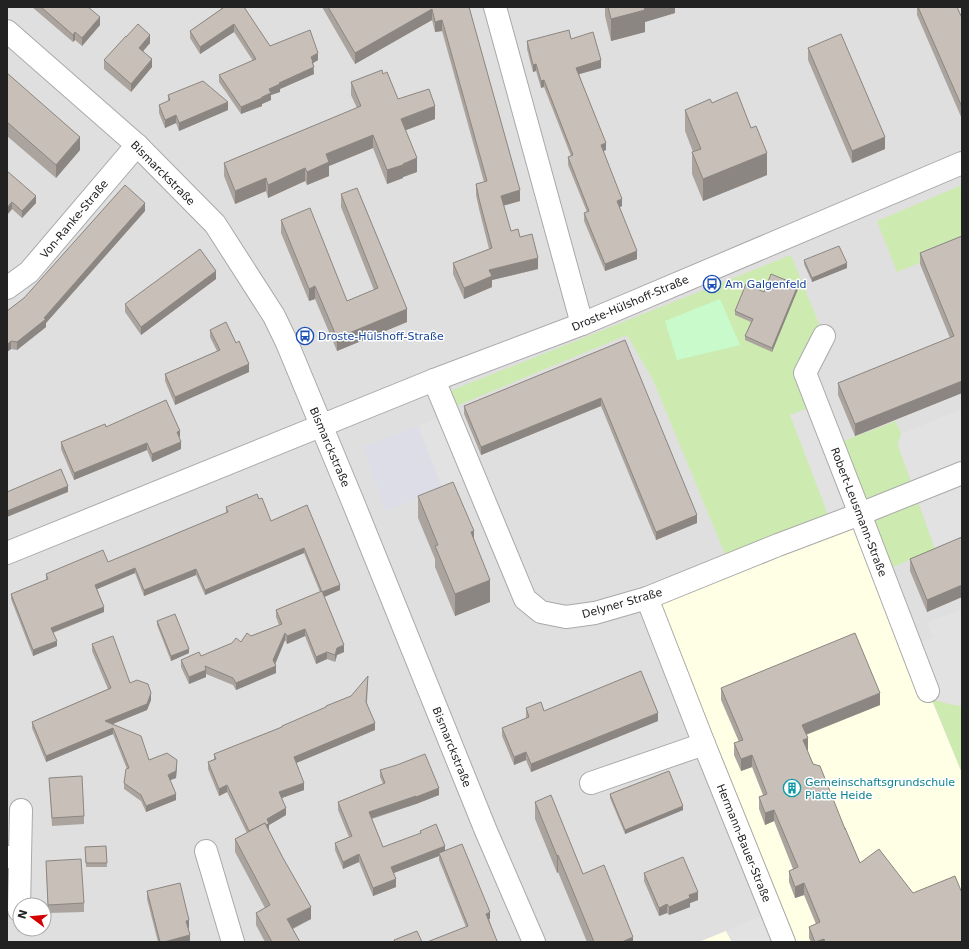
<svg xmlns="http://www.w3.org/2000/svg" width="969" height="949" font-family="'DejaVu Sans',sans-serif">
	<rect width="100%" height="100%" fill="#f2efe9"/>
	<!-- residential -->
	<path fill="#e0dfdf" fill-rule="evenodd" d="M7,7H962V942H7ZM20,905H44V929H20Z"/>
	<!-- education -->
	<g fill="#ffffe5">
		<polygon points="860,514 928,691 962,773 962,942 784,942 647,598"/>
		<polygon points="726,931 732,942 699,942"/>
	</g>
	<!-- grass -->
	<g fill="#cdebb0">
		<polygon points="962,185 962,246 897,272 877,221"/>
		<polygon points="791,255 824,336 805,373 817,405 791,415 832,525 729,564 653,380 627,335 447,410 440,395"/>
		<polygon points="896,421 901,434 898,445 935,549 882,572 833,445"/>
		<polygon points="932,699 949,704 962,706 962,773"/>
	</g>
	<!-- park -->
	<polygon fill="#c8facc" points="720,299 740,345 677,360 665,321"/>
	<!-- parking -->
	<g fill="#e2e2e2">
		<polygon points="817,405 860,514 832,525 790,415"/>
		<polygon points="962,409 962,538 935,549 898,445 901,434"/>
		<polygon points="442,417 467,478 442,488 418,426"/>
		<polygon points="962,609 962,706 949,704 932,699 912,646 933,637 926,623"/>
		<polygon points="764,915 774,942 732,942 726,931"/>
	</g>
	<!-- plaza -->
	<polygon fill="#dddde8" points="418,426 442,488 386,511 363,447"/>
	<g fill="none" stroke-linecap="round" stroke-linejoin="round">
		<defs>
			<g id="minor">
				<polyline points="495,7 582,324"/>
				<polyline points="7,31 137,145 215,224 274,316 287,343 353,502 486,831 534,942"/>
				<polyline points="7,288 29,272 137,145"/>
				<polyline points="824,336 805,373 860,514 928,691"/>
				<polyline points="434,380 525,599 541,612 566,617 595,613 647,598 778,545 860,514 962,473"/>
				<polyline points="7,553 434,380 582,324 962,163"/>
				<polyline points="647,598 704,744 784,942"/>
				<polyline points="591,783 704,744"/>
				<polyline points="206,851 233,942"/>
				<polyline points="7,857 20,857 19,910"/>
				<polyline points="20,857 21,810"/>
			</g>
		</defs>
		<!-- minor casing -->
		<use href="#minor" stroke="#a9a9a9" stroke-width="24"/>
		<!-- minor -->
		<use href="#minor" stroke="#fff" stroke-width="22"/>
	</g>
	<!-- wall -->
	<g fill="#aba49e">
		<polygon points="32,7 88,7 100,25 82,46 75,40 73,42"/>
		<polygon points="221,7 244,7 270,46 318,60 313,63 314,74 280,89 280,92 271,95 271,100 262,104 262,106 241,114 219,82 219,75 253,61 234,32 200,54 190,38 190,31 221,9"/>
		<polygon points="322,7 469,7 520,201 503,206 511,231 520,237 538,269 492,280 492,287 464,299 453,274 453,263 489,249 479,209 476,195 476,184 484,182 442,31 435,32 432,20 355,64"/>
		<polygon points="605,7 675,7 675,13 645,22 645,32 611,41 605,16"/>
		<polygon points="917,7 957,7 962,18 962,119 917,15"/>
		<polygon points="126,37 150,43 143,51 152,67 131,92 104,69 104,60"/>
		<polygon points="571,39 601,68 579,74 606,150 603,151 622,206 619,207 637,259 605,271 584,221 584,213 587,212 568,165 568,157 571,156 544,87 541,88 536,71 533,72 527,49 527,41"/>
		<polygon points="808,48 885,149 852,163 808,60"/>
		<polygon points="7,73 80,150 56,178 7,136"/>
		<polygon points="351,82 398,99 435,119 406,130 417,172 403,177 403,178 387,184 373,148 329,166 329,176 307,185 305,181 268,198 266,191 235,204 224,176 224,163 357,108 351,95"/>
		<polygon points="168,95 228,110 179,131 176,123 165,128 159,113 159,105 168,101"/>
		<polygon points="685,110 767,175 703,201 692,174 692,152 693,152 685,131"/>
		<polygon points="7,171 36,203 22,218 12,209 7,215"/>
		<polygon points="341,194 407,322 337,351 315,299 309,301 281,233 281,220 347,301 374,290 341,207"/>
		<polygon points="145,211 46,323 46,327 17,350 11,349 7,352 7,311"/>
		<polygon points="962,236 962,393 855,436 838,395 838,383 950,338 920,264 920,253"/>
		<polygon points="804,260 847,268 812,282 804,264"/>
		<polygon points="216,279 141,335 125,312 125,304"/>
		<polygon points="798,289 772,352 745,340 745,336 751,322 735,315 735,311 764,292"/>
		<polygon points="210,330 236,343 249,372 175,405 165,381 165,374 217,351 210,337"/>
		<polygon points="625,340 697,523 656,540 601,406 481,455 464,414 464,406"/>
		<polygon points="106,427 179,438 181,449 152,462 147,450 74,480 61,449 61,442"/>
		<polygon points="418,496 474,540 490,602 455,616 435,567 435,559 418,518"/>
		<polygon points="259,499 271,521 307,505 340,590 324,597 344,652 337,655 335,662 327,659 316,664 305,636 287,644 285,640 275,664 276,673 236,690 233,685 206,674 206,677 189,684 181,667 181,660 201,656 241,642 251,636 279,625 276,617 276,610 320,592 304,553 205,595 196,575 144,596 135,573 97,589 104,612 53,633 57,646 33,656 11,599 11,594 46,580 46,574 108,562 226,513 226,507"/>
		<polygon points="962,537 962,597 927,612 910,571 910,559"/>
		<polygon points="157,621 189,653 171,661 157,625"/>
		<polygon points="92,644 130,683 151,700 147,710 113,724 149,760 177,767 176,778 170,780 176,800 146,812 141,801 124,789 124,783 127,769 113,734 46,762 32,728 32,722 108,689 92,651"/>
		<polygon points="368,682 367,703 375,730 296,763 304,790 282,798 286,815 269,825 269,831 311,919 293,929 300,942 265,942 256,925 256,913 265,908 235,852 235,839 247,833 227,792 219,796 208,769 208,762 214,759 214,754 282,727 326,708 326,706 351,696"/>
		<polygon points="721,688 880,705 806,735 807,750 813,764 845,829 860,863 913,893 962,942 811,942 809,938 809,927 816,924 804,895 795,898 789,882 789,871 793,869 774,821 765,825 759,809 759,797 763,795 752,767 741,771 734,755 734,743 739,742 721,700"/>
		<polygon points="526,708 544,711 658,721 531,772 526,760 514,765 502,736 502,728 526,718"/>
		<polygon points="380,770 439,795 416,804 372,819 383,847 420,834 420,831 445,851 490,919 489,919 497,942 466,927 439,860 439,856 394,873 396,887 373,896 359,862 343,869 335,850 335,843 349,837 338,810 338,802 383,784 380,777"/>
		<polygon points="49,778 84,816 84,824 52,826"/>
		<polygon points="610,794 683,810 625,834 610,798"/>
		<polygon points="535,802 583,874 633,942 587,942 558,872 557,873 535,819"/>
		<polygon points="106,846 107,867 86,867 85,847"/>
		<polygon points="46,861 84,903 84,912 48,913"/>
		<polygon points="644,873 698,900 690,903 690,907 669,915 667,913 659,916 644,881"/>
		<polygon points="147,891 189,928 188,929 190,942 158,942 147,899"/>
	</g>
	<!-- shaded-wall -->
	<g fill="#8b8681">
		<polygon points="643,7 675,7 675,13 645,22 645,32 611,41 611,19"/>
		<polygon points="432,9 432,20 355,64 355,53"/>
		<polygon points="100,17 100,25 82,46 82,38"/>
		<polygon points="442,20 442,31 435,32 435,22"/>
		<polygon points="234,24 234,32 200,54 200,47"/>
		<polygon points="75,32 75,40 73,42 73,35"/>
		<polygon points="150,35 150,43 139,56 139,48"/>
		<polygon points="318,53 318,60 313,63 314,74 280,89 280,92 271,95 271,100 262,104 262,106 241,114 241,107 262,97 269,89 279,83 311,57"/>
		<polygon points="152,59 152,67 131,92 131,84"/>
		<polygon points="601,60 601,68 576,75 576,68"/>
		<polygon points="536,64 536,71 533,72 533,65"/>
		<polygon points="544,80 544,87 541,88 541,81"/>
		<polygon points="228,102 228,110 179,131 179,123"/>
		<polygon points="435,106 435,119 401,132 401,119"/>
		<polygon points="176,115 176,123 165,128 165,120"/>
		<polygon points="373,135 373,148 329,166 329,176 307,185 307,172 326,154"/>
		<polygon points="80,137 80,150 56,178 56,165"/>
		<polygon points="885,137 885,149 852,163 852,151"/>
		<polygon points="606,143 606,150 601,152 601,145"/>
		<polygon points="767,153 767,175 703,201 703,179"/>
		<polygon points="417,158 417,172 403,177 403,178 387,184 387,170"/>
		<polygon points="305,168 305,181 268,198 268,185"/>
		<polygon points="266,178 266,191 235,204 235,191"/>
		<polygon points="520,190 520,201 501,206 501,196"/>
		<polygon points="36,196 36,203 22,218 22,211"/>
		<polygon points="622,199 622,206 617,209 617,201"/>
		<polygon points="12,202 12,209 7,215 7,208"/>
		<polygon points="145,203 145,211 46,323 46,327 17,350 17,342 44,318"/>
		<polygon points="637,251 637,259 605,271 605,264"/>
		<polygon points="538,258 538,269 492,280 492,287 464,299 464,288 489,270"/>
		<polygon points="847,263 847,268 812,282 812,278"/>
		<polygon points="216,271 216,279 141,335 141,327"/>
		<polygon points="798,285 798,289 772,352 772,348"/>
		<polygon points="315,286 315,299 309,301 309,289"/>
		<polygon points="407,309 407,322 337,351 337,338"/>
		<polygon points="11,341 11,349 7,352 7,345"/>
		<polygon points="249,364 249,372 175,405 175,397"/>
		<polygon points="962,381 962,393 855,436 855,424"/>
		<polygon points="601,398 601,406 481,455 481,447"/>
		<polygon points="180,431 180,438 177,432"/>
		<polygon points="181,442 181,449 152,462 152,454"/>
		<polygon points="147,443 147,450 74,480 74,473"/>
		<polygon points="68,486 68,492 7,517 7,511"/>
		<polygon points="697,515 697,523 656,540 656,532"/>
		<polygon points="474,531 474,553 471,532"/>
		<polygon points="304,548 304,553 205,595 205,590"/>
		<polygon points="135,568 135,573 95,590 95,585"/>
		<polygon points="196,569 196,575 144,596 144,590"/>
		<polygon points="490,580 490,602 455,616 455,594"/>
		<polygon points="340,585 340,590 322,598 322,592"/>
		<polygon points="962,585 962,597 927,612 927,600"/>
		<polygon points="104,607 104,612 51,633 51,628"/>
		<polygon points="305,629 305,636 287,644 287,636"/>
		<polygon points="285,633 285,640 274,667 276,666 276,673 236,690 236,683 273,660"/>
		<polygon points="57,641 57,646 33,656 33,650"/>
		<polygon points="344,645 344,652 337,655 335,662 335,655 337,648"/>
		<polygon points="189,649 189,653 171,661 171,656"/>
		<polygon points="327,652 327,659 316,664 316,657"/>
		<polygon points="206,670 206,677 189,684 189,677"/>
		<polygon points="151,693 151,700 147,710 105,727 105,721"/>
		<polygon points="880,693 880,705 802,736 802,725"/>
		<polygon points="658,713 658,721 531,772 531,764"/>
		<polygon points="375,723 375,730 294,764 294,757"/>
		<polygon points="113,728 113,734 46,762 46,756"/>
		<polygon points="808,738 808,750 803,752 803,740"/>
		<polygon points="526,752 526,760 514,765 514,757"/>
		<polygon points="752,755 752,767 741,771 741,759"/>
		<polygon points="177,760 177,767 176,778 168,781 168,775"/>
		<polygon points="304,783 304,790 279,799 279,792"/>
		<polygon points="227,785 227,792 219,796 219,789"/>
		<polygon points="439,788 439,795 416,804 416,797"/>
		<polygon points="176,794 176,800 146,812 146,806"/>
		<polygon points="416,796 416,804 369,819 369,812"/>
		<polygon points="683,806 683,810 625,834 625,830"/>
		<polygon points="286,808 286,815 269,825 269,831 250,839 267,819"/>
		<polygon points="774,810 774,821 765,825 765,813"/>
		<polygon points="445,846 445,854 439,853 439,856 391,874 391,867"/>
		<polygon points="359,854 359,862 343,869 343,862"/>
		<polygon points="558,855 558,872 557,873 557,856"/>
		<polygon points="396,879 396,887 373,896 373,888"/>
		<polygon points="804,883 804,895 795,898 795,887"/>
		<polygon points="698,892 698,900 690,903 690,907 669,915 669,907 689,895"/>
		<polygon points="667,904 667,913 659,916 659,908"/>
		<polygon points="311,907 311,919 287,931 287,919"/>
		<polygon points="490,912 490,919 486,920 486,914"/>
		<polygon points="189,920 189,928 186,929 186,921"/>
		<polygon points="190,935 190,942 164,942"/>
		<polygon points="633,937 633,942 622,942"/>
		<polygon points="824,939 824,942 817,942"/>
	</g>
	<!-- building -->
	<g fill="#c7bfb8" stroke="#8b8681">
		<polygon points="41,7 88,7 100,17 82,38 75,32 73,35"/>
		<polygon points="222,7 244,7 270,46 310,30 318,53 311,57 313,62 312,62 314,67 279,83 280,84 269,89 271,93 262,97 262,98 241,107 219,75 256,59 234,24 200,47 190,31 223,8"/>
		<polygon points="328,7 469,7 520,190 501,196 511,231 518,229 520,237 532,234 538,258 489,270 492,276 464,288 453,263 492,248 479,199 476,184 487,181 442,20 435,22 432,9 355,53"/>
		<polygon points="608,7 644,7 645,10 611,19"/>
		<polygon points="918,7 957,7 962,18 962,107"/>
		<polygon points="138,24 150,35 139,48 152,59 131,84 104,60 126,36 126,37"/>
		<polygon points="569,30 571,39 593,32 601,60 576,68 606,143 601,145 622,199 617,201 637,251 605,264 584,213 589,211 568,157 573,155 544,80 541,81 536,64 533,65 527,41"/>
		<polygon points="841,34 885,137 852,151 808,48"/>
		<polygon points="382,70 383,74 387,72 398,99 429,89 435,106 401,119 417,158 403,164 403,165 387,170 373,135 326,154 329,162 307,172 305,168 268,185 266,178 235,191 224,163 361,106 351,82"/>
		<polygon points="7,73 80,137 56,165 7,122"/>
		<polygon points="203,81 228,102 179,123 176,115 165,120 159,105 170,100 168,95"/>
		<polygon points="737,92 751,128 756,126 767,153 703,179 692,152 701,149 685,110 710,99 712,103"/>
		<polygon points="7,171 36,196 22,211 12,202 7,208"/>
		<polygon points="125,185 145,203 44,318 46,319 17,342 11,341 7,345 7,311 24,298"/>
		<polygon points="357,188 407,309 337,338 315,286 309,289 281,220 310,208 347,301 378,288 341,194"/>
		<polygon points="962,236 962,381 855,424 838,383 954,336 920,253"/>
		<polygon points="839,246 847,263 812,278 804,260"/>
		<polygon points="200,249 216,271 141,327 125,304"/>
		<polygon points="771,274 798,285 772,348 745,336 753,319 735,311 746,284 764,292"/>
		<polygon points="226,322 236,343 239,341 249,364 175,397 165,374 220,350 210,330"/>
		<polygon points="625,340 697,515 656,532 601,398 481,447 464,406"/>
		<polygon points="166,400 180,431 177,432 181,442 152,454 147,443 74,473 61,442 105,424 106,427"/>
		<polygon points="61,469 68,486 7,511 7,492"/>
		<polygon points="453,482 474,531 471,532 490,580 455,594 435,546 438,545 418,496"/>
		<polygon points="257,494 259,499 262,498 271,521 307,505 340,585 322,592 304,548 205,590 196,569 144,590 135,568 95,585 104,607 51,628 57,641 33,650 11,594 48,579 46,574 103,550 108,562 228,512 226,507"/>
		<polygon points="962,537 962,585 927,600 910,559"/>
		<polygon points="322,591 344,645 337,648 335,655 327,652 316,657 305,629 287,636 285,633 273,660 276,666 236,683 233,678 205,666 206,670 189,677 181,660 199,652 201,656 232,643 236,638 241,642 247,633 251,636 282,624 276,610"/>
		<polygon points="175,614 189,649 171,656 157,621"/>
		<polygon points="855,633 880,693 802,725 808,738 803,740 813,764 820,766 845,829 845,828 860,863 879,849 913,893 955,876 962,893 962,942 825,942 824,939 815,942 809,927 820,922 804,883 795,887 789,871 798,867 774,810 765,813 759,797 767,794 752,755 741,759 734,743 743,740 721,688"/>
		<polygon points="113,636 130,683 137,680 148,684 151,693 147,704 105,721 141,736 149,760 167,753 177,760 176,771 168,775 176,794 146,806 141,795 124,783 126,769 129,768 113,728 46,756 32,722 111,688 92,644"/>
		<polygon points="641,671 658,713 531,764 526,752 514,757 502,728 529,717 526,708 541,702 544,711"/>
		<polygon points="368,676 366,702 375,723 294,757 304,783 279,792 286,808 267,819 269,824 266,825 265,823 249,831 227,785 219,789 208,762 216,759 214,754 282,727 282,726 326,707 326,706 351,696"/>
		<polygon points="425,754 439,788 416,797 416,796 369,812 383,847 421,833 420,831 436,824 445,846 391,867 396,879 373,888 359,854 343,862 335,843 352,836 338,802 385,783 380,770 397,765"/>
		<polygon points="669,771 683,806 625,830 610,794"/>
		<polygon points="82,776 84,816 52,818 49,778"/>
		<polygon points="551,795 583,874 604,865 633,937 622,942 594,942 558,855 557,856 535,802"/>
		<polygon points="265,823 283,858 311,907 287,919 300,942 272,942 256,913 270,905 235,839"/>
		<polygon points="462,844 490,912 486,914 497,941 495,942 427,942 468,926 439,853"/>
		<polygon points="106,846 107,863 86,863 85,847"/>
		<polygon points="683,857 698,892 689,895 690,898 669,907 667,904 659,908 644,873"/>
		<polygon points="81,859 84,903 48,905 46,861"/>
		<polygon points="180,883 189,920 186,921 190,935 164,942 160,942 147,891"/>
		<polygon points="417,931 422,942 395,942 394,940"/>
	</g>
	<!-- icons -->
	<defs>
		<symbol id="bus-ring" viewBox="-11 -11 22 22"><circle r="9.5" fill="#fff" stroke="#1a4fb4" stroke-width="1.5"/><path d="M-5-6H5V4H4V6H2V4H-2V6H-4V4H-5ZM-3.5-4V0h7V-4ZM-3.5 1.2v1.5H-2V1.2ZM2 1.2v1.5H3.5V1.2Z" fill="#1a4fb4"/></symbol>
		<symbol id="building-ring" viewBox="-11 -11 22 22"><circle r="9.5" fill="#fff" stroke="#0f9aa8" stroke-width="1.5"/><path d="M-4-6H4V6H1V3H-1V6H-4ZM-2.5-4.3h1.7v1.8h-1.7ZM.8-4.3h1.7v1.8H.8ZM-2.5-1h1.7V.8h-1.7ZM.8-1h1.7V.8H.8Z" fill="#0f9aa8"/></symbol>
	</defs>
	<g fill-rule="evenodd">
		<use href="#bus-ring" x="702" y="274" width="20" height="20"/>
		<use href="#bus-ring" x="295" y="326" width="20" height="20"/>
		<use href="#building-ring" x="782" y="778" width="20" height="20"/>
	</g>
	<g text-anchor="middle" stroke-width="3" stroke-linejoin="round" paint-order="stroke">
		<!-- street labels -->
		<g font-size="11" fill="#222" stroke="#fff">
			<text transform="translate(163 173) rotate(45)" y="4">Bismarckstraße</text>
			<text transform="translate(74 219) rotate(-50)" y="4">Von-Ranke-Straße</text>
			<text transform="translate(630 303) rotate(-23)" y="4">Droste-Hülshoff-Straße</text>
			<text transform="translate(330 447) rotate(67)" y="4">Bismarckstraße</text>
			<text transform="translate(859 512) rotate(69)" y="4">Robert-Leusmann-Straße</text>
			<text transform="translate(622 603) rotate(-16)" y="4">Delyner Straße</text>
			<text transform="translate(452 747) rotate(68)" y="4">Bismarckstraße</text>
			<text transform="translate(744 843) rotate(68)" y="4">Hermann-Bauer-Straße</text>
		</g>
		<!-- transit labels -->
		<g font-size="11" fill="#164399" stroke="#fff" text-anchor="start">
			<text x="725" y="288">Am Galgenfeld</text>
			<text x="318" y="340">Droste-Hülshoff-Straße</text>
		</g>
		<!-- culture labels -->
		<g font-size="11" fill="#0d838f" stroke="#fff" text-anchor="start">
			<text x="805" y="786">Gemeinschaftsgrundschule<tspan x="805" dy="13">Platte Heide</tspan></text>
		</g>
	</g>
	<!-- border -->
	<rect width="969" height="949" fill="none" stroke="#222222" stroke-width="16"/>
	<!-- north arrow -->
	<g transform="translate(32 917) rotate(286)"><circle r="19" fill="#ffffff" stroke="#a7a7a7"/>
	<path d="M0-3L7 15L0 10L-7 15Z" fill="#d40000"/>
	<text y="-6" font-size="11" font-weight="bold" text-anchor="middle" fill="#222222">N</text>
	</g>
</svg>
